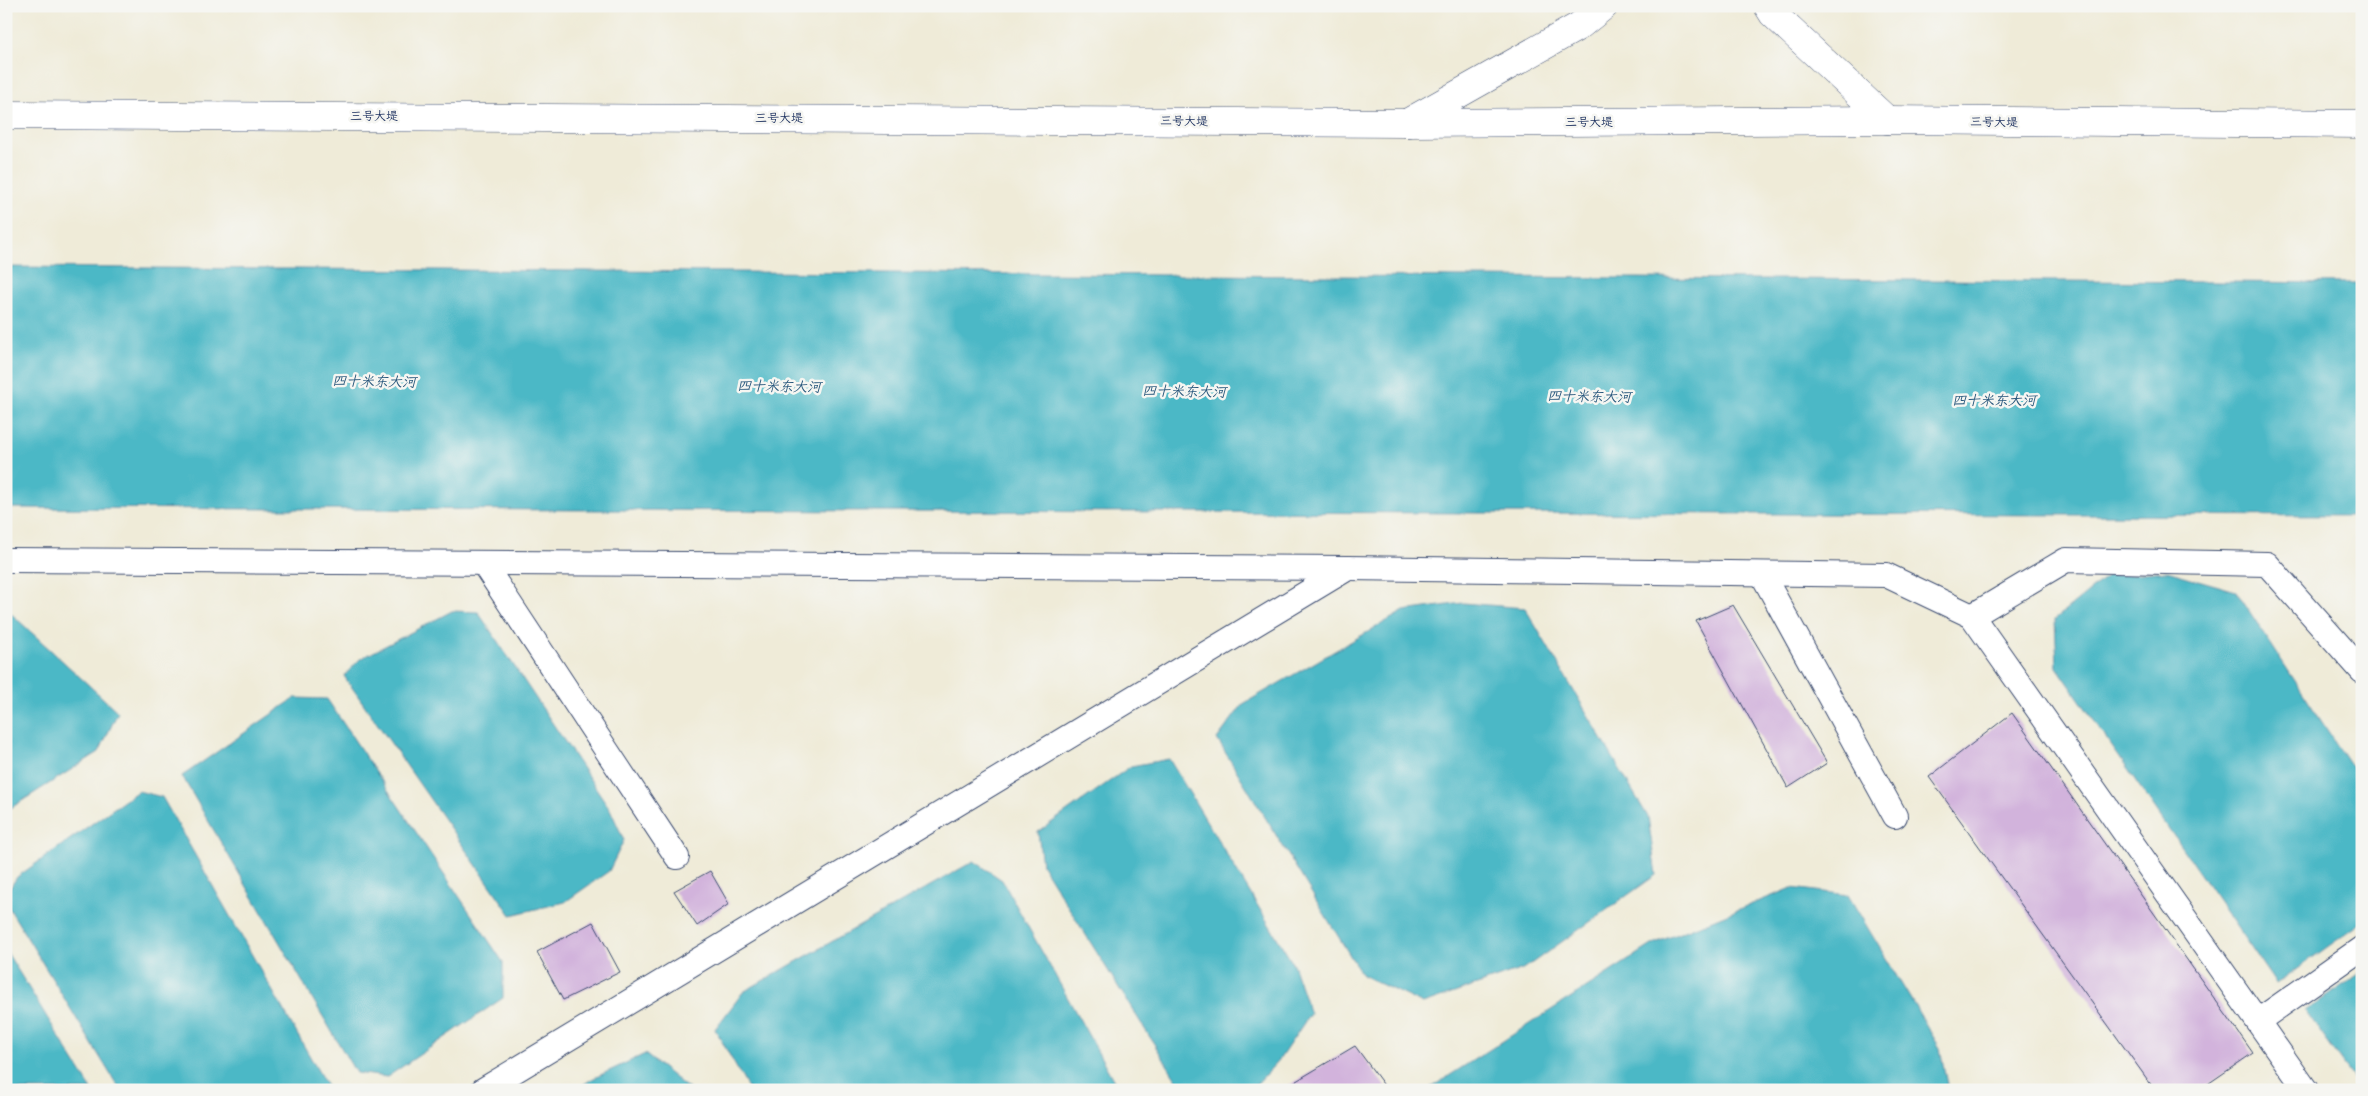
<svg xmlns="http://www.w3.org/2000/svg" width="2368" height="1096" font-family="Delius,'LXGW WenKai TC',sans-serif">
	<rect width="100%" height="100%" fill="#f6f6f2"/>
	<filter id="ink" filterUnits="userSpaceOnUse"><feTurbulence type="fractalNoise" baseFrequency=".02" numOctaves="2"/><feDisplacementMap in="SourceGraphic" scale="10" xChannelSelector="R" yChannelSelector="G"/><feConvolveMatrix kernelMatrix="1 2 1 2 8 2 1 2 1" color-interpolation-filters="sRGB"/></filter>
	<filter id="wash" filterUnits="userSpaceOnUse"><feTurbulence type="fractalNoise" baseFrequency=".0096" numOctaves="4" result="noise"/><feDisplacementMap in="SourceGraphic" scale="20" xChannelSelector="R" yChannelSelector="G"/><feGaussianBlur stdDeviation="1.12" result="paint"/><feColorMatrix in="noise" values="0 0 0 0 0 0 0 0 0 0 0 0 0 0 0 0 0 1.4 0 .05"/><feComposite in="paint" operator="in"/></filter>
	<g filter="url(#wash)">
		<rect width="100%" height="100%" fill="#efebd8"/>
		<!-- water -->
		<g fill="#4bb8c6" stroke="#337492">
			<polygon points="6,267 2362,283 2362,516 6,508"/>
			<polygon points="2167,571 2236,591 2362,783 2362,922 2276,984 2057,667 2055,619 2108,576"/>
			<polygon points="1463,603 1525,608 1648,817 1656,875 1525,968 1423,1004 1362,975 1217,739 1243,704 1404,611"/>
			<polygon points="6,609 118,712 99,752 6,811"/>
			<polygon points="452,611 478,612 610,809 624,840 609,871 565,902 511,915 344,676 360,659"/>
			<polygon points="295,698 327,699 503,962 503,998 387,1077 356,1073 182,776"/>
			<polygon points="1169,759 1293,964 1310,1014 1279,1060 1251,1090 1183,1090 1042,865 1038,832 1131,766"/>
			<polygon points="138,791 162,797 329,1090 120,1090 6,903 6,894 17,877"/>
			<polygon points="974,861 1002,880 1119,1090 749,1090 715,1029 743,992"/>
			<polygon points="1792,888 1848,895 1940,1048 1948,1090 1427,1090 1655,943"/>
			<polygon points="6,951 92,1090 6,1090"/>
			<polygon points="2362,972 2362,1090 2305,1011"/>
			<polygon points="645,1054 690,1090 575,1090 592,1079"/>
		</g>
		<g id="blocks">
			<!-- building -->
			<g fill="#d2b3dc">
				<polygon points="1733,605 1827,763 1788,788 1696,621"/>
				<polygon points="2012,713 2253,1053 2199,1090 2155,1090 1929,777"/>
				<polygon points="710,871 729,904 697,926 674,891"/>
				<polygon points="593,922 620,972 563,1000 537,952"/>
				<polygon points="1355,1046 1386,1088 1281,1090"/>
			</g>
		</g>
	</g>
	<g filter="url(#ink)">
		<use href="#blocks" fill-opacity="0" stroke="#3b4b70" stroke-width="1"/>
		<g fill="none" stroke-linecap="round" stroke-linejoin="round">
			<defs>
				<g id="service">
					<polyline points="6,560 1348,568 1886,575 1972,616 2306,1090"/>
					<polyline points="483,563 677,857"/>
					<polyline points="1762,574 1895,816"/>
					<polyline points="1972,616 2066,560 2267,564 2362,671"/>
					<polyline points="2258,1021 2362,948"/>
					<polyline points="483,1090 1348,568"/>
				</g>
				<g id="minor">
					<polyline points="1768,6 1773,14 1887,120"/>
					<polyline points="1407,123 1579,26 1604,6"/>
				</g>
				<polyline id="tertiary" points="6,115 1407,123 1887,120 2362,124"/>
			</defs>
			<!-- service casing -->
			<use href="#service" stroke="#3b4b70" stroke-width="26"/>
			<!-- minor casing -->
			<use href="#minor" stroke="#3b4b70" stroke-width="29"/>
			<!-- tertiary casing -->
			<use href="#tertiary" stroke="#3b4b70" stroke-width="29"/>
			<!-- service -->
			<use href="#service" stroke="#fff" stroke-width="24"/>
			<!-- minor -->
			<use href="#minor" stroke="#fff" stroke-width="28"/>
			<!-- tertiary -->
			<use href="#tertiary" stroke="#fff" stroke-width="28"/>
		</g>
	</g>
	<g text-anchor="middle" stroke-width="5" stroke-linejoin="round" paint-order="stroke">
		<!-- street labels -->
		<g font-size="12" fill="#1b2f5e" stroke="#f6f6f2">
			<text x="374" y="120">三号大堤</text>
			<text x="779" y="122">三号大堤</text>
			<text transform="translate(1184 121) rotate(1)" y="4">三号大堤</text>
			<text x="1589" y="126">三号大堤</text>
			<text transform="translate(1994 122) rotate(1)" y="4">三号大堤</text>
		</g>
		<!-- water labels -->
		<g font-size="14" font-style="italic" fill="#29587d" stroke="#f6f6f2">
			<text transform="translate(374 381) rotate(1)" y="5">四十米东大河</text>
			<text transform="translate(779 386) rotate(1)" y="5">四十米东大河</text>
			<text transform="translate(1184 391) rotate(1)" y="5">四十米东大河</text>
			<text transform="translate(1589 396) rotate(1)" y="5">四十米东大河</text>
			<text x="1994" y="405">四十米东大河</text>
		</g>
	</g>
	<!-- margin -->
	<rect width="2368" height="1096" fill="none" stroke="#f6f6f2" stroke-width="25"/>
</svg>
